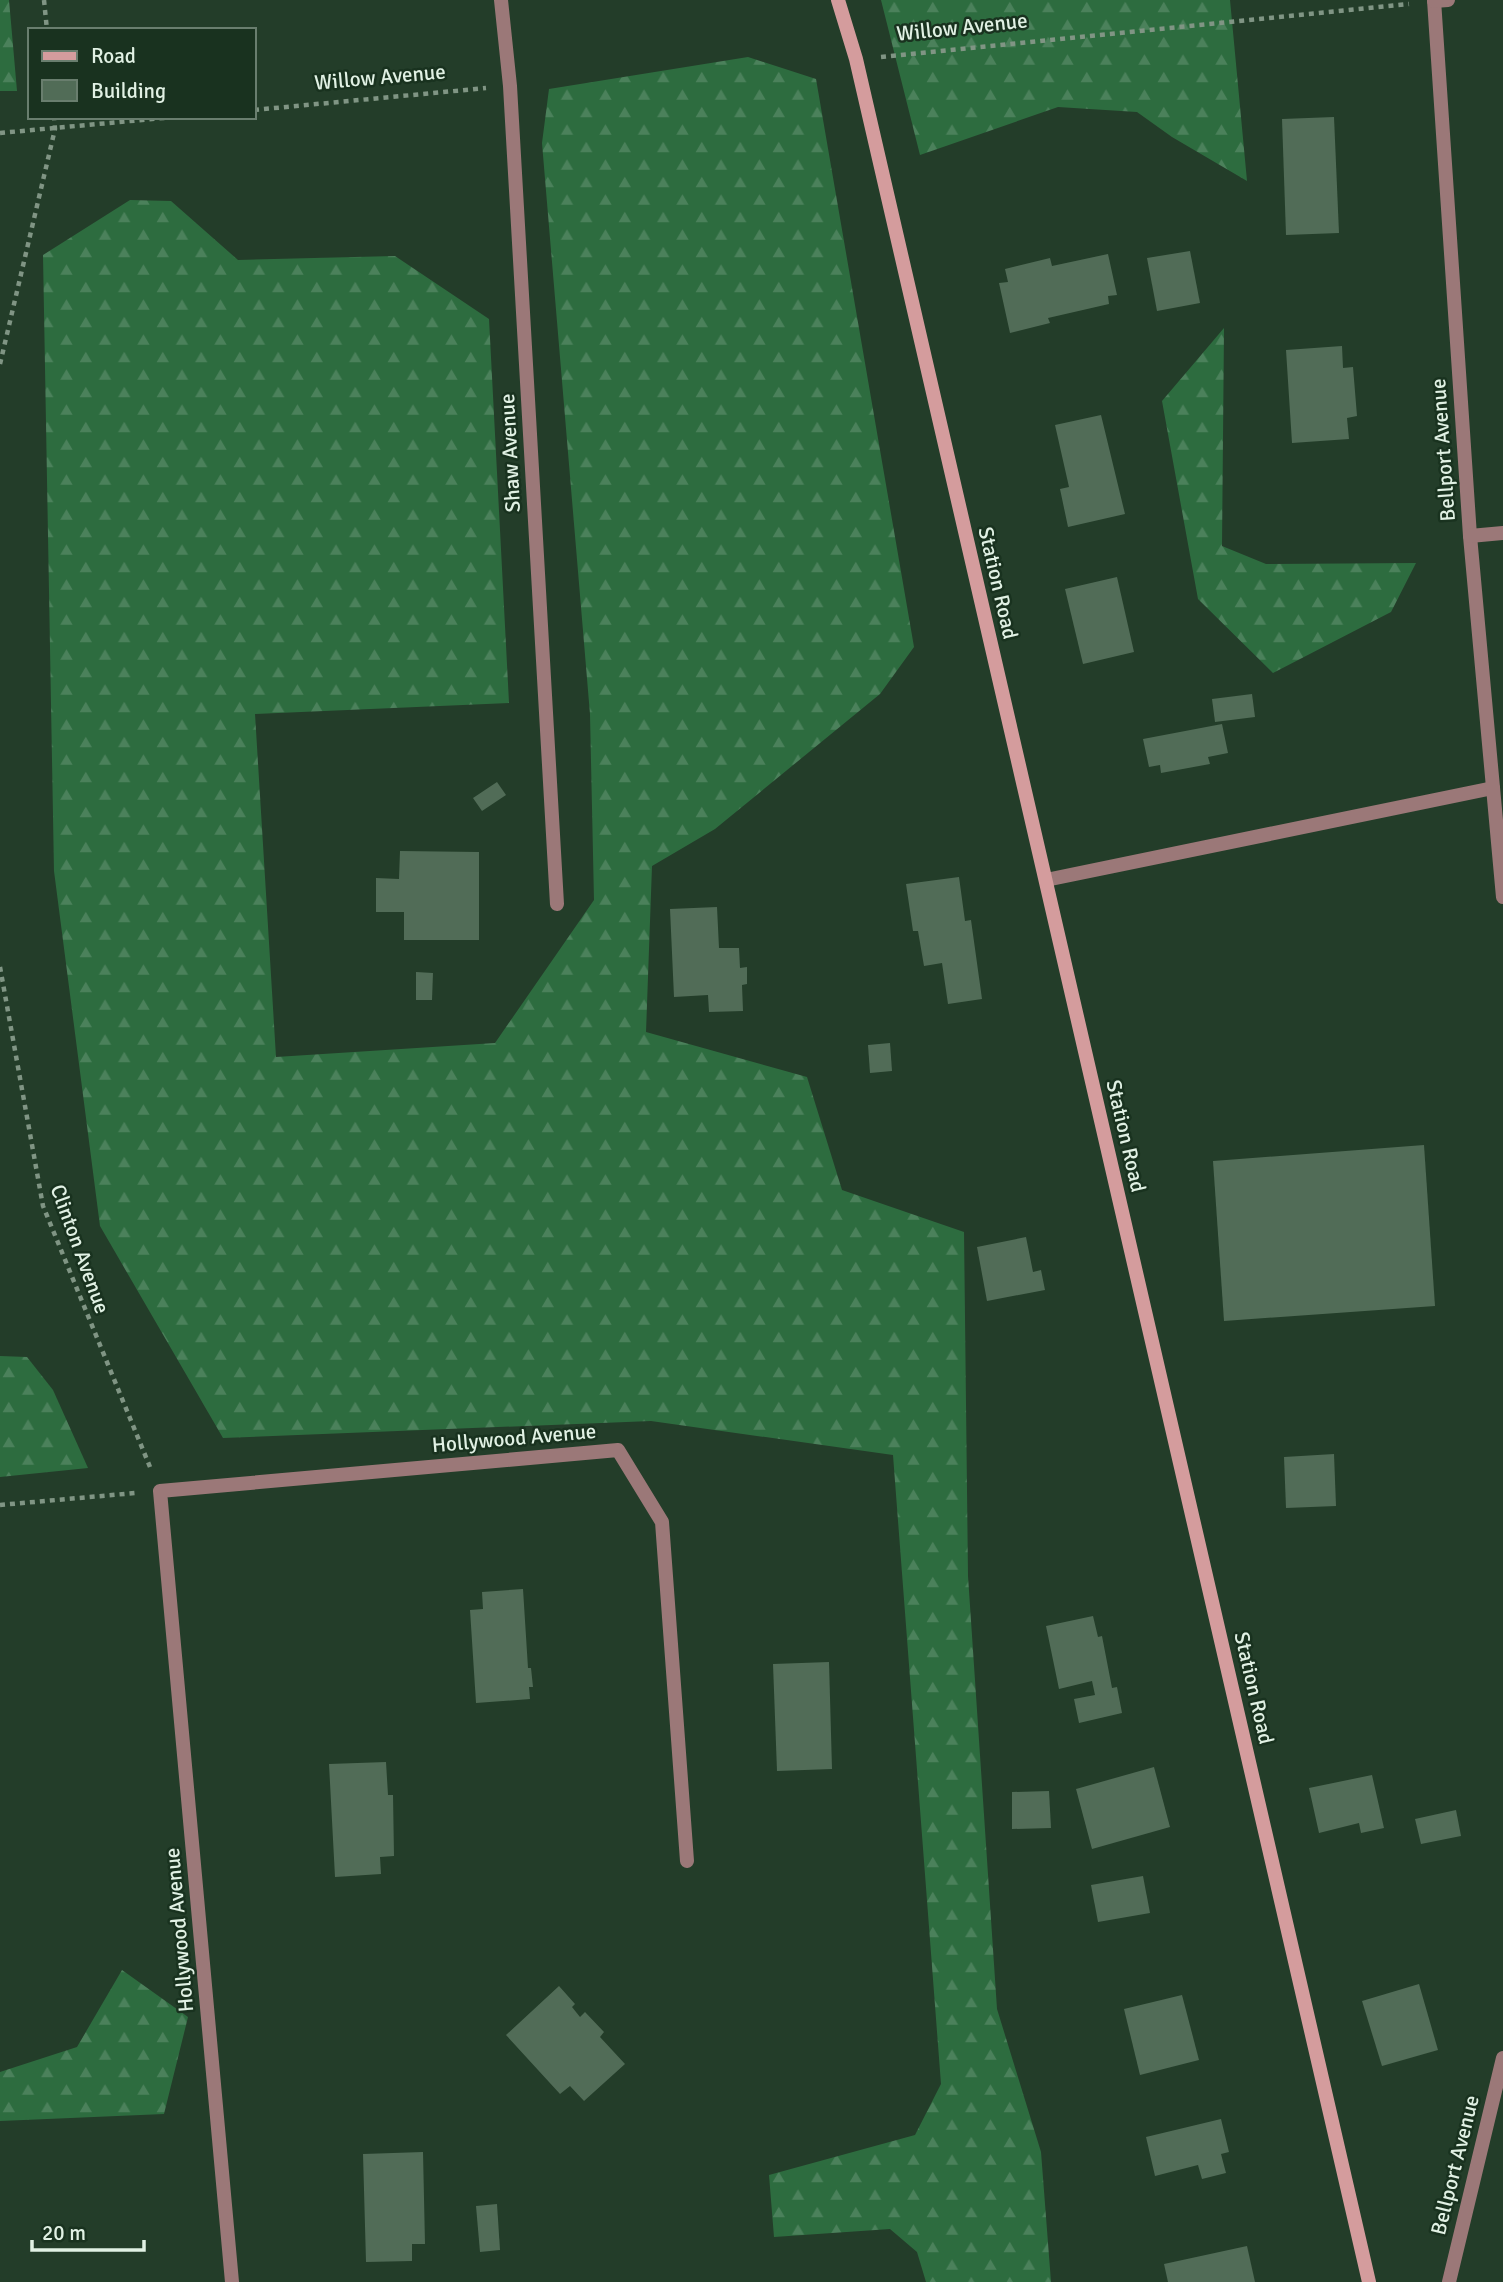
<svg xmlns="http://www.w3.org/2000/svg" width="1503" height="2282" font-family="Signika,sans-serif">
	<defs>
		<pattern id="forest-firs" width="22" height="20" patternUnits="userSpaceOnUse" patternTransform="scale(1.75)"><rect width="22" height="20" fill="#2d6c3f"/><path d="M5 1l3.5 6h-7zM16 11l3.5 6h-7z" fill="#4b815b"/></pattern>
	</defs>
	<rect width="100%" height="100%" fill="#233d29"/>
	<!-- forest -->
	<g fill="url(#forest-firs)">
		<polygon points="0,0 9,0 17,91 0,91"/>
		<polygon points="881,0 1230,0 1247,181 1172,137 1137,112 1058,107 920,155"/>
		<polygon points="748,57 816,79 914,647 880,694 715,829 652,866 646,1032 807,1077 842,1190 964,1232 968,1576 997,2009 1041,2152 1051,2282 926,2282 917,2252 890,2229 774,2237 769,2175 915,2135 941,2084 893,1455 651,1421 223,1438 100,1226 54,871 43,255 130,200 171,201 238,260 395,256 489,319 509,703 255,714 276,1057 495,1043 594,900 590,714 542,143 549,89"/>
		<polygon points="1224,328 1222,546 1266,564 1416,563 1391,612 1273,673 1198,599 1162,401"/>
		<polygon points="0,1356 27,1357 53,1390 88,1468 0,1477"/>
		<polygon points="122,1970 188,2017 164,2114 0,2121 0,2072 77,2047"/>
	</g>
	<!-- building -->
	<g fill="#516c57">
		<polygon points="1334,117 1339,233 1286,235 1282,119"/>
		<polygon points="1190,251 1200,303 1157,311 1147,258"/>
		<polygon points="1108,254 1117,295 1108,296 1109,304 1048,318 1050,323 1010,333 999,283 1008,282 1005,269 1050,258 1052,266"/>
		<polygon points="1342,346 1343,368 1353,367 1357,416 1347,418 1349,439 1292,443 1286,350"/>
		<polygon points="1101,415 1125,514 1068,527 1060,489 1069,487 1055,425"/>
		<polygon points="1117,577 1134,652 1083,664 1065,589"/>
		<polygon points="1252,694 1255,717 1215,722 1212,699"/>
		<polygon points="1222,724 1228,753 1208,757 1210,764 1161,773 1160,765 1149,767 1143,739"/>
		<polygon points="497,782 506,795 482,811 473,798"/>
		<polygon points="400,851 479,852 479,940 404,940 404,912 376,912 376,878 399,879"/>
		<polygon points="959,877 965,921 971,920 982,999 948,1004 942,963 924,966 918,931 913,931 906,884"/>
		<polygon points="717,907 719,948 739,948 740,968 747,967 747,984 742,985 743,1011 709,1012 708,995 674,997 670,909"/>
		<polygon points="416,972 433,973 432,1000 416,1000"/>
		<polygon points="890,1043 892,1071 870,1073 868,1045"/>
		<polygon points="1424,1145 1435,1306 1224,1321 1213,1161"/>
		<polygon points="1026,1237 1033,1272 1041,1270 1045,1290 987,1301 977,1247"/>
		<polygon points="1334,1454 1336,1506 1286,1508 1284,1457"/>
		<polygon points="523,1589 528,1668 531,1668 533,1687 529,1687 530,1699 476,1703 470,1610 483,1609 482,1592"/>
		<polygon points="1093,1616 1098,1637 1102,1636 1112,1688 1117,1687 1122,1713 1079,1723 1074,1699 1095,1695 1092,1681 1059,1689 1046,1626"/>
		<polygon points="829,1662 832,1769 777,1771 773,1664"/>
		<polygon points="386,1762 388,1795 393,1795 394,1856 380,1857 381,1874 335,1877 329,1764"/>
		<polygon points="1154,1767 1170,1827 1092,1849 1076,1789"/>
		<polygon points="1372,1775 1384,1828 1361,1833 1359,1823 1319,1833 1309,1788"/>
		<polygon points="1049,1791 1051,1828 1012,1829 1012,1792"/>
		<polygon points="1456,1810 1461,1836 1421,1844 1415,1819"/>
		<polygon points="1143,1876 1150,1913 1098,1922 1091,1885"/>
		<polygon points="1419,1984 1438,2050 1382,2066 1362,2001"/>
		<polygon points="559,1986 575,2004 572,2007 580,2017 585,2012 604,2032 600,2037 625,2064 584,2101 570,2086 560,2094 506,2035"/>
		<polygon points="1182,1995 1199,2060 1140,2075 1124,2009"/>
		<polygon points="1221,2119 1229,2152 1221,2154 1226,2173 1202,2179 1198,2165 1155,2176 1146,2137"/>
		<polygon points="423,2152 425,2244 412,2244 412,2261 366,2262 363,2154"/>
		<polygon points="497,2204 500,2250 480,2252 476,2206"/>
		<polygon points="1247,2246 1255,2282 1168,2282 1164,2264"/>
	</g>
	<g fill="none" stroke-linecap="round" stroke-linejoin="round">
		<!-- path -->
		<g stroke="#809584" stroke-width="4.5" stroke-dasharray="5 5" stroke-linecap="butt">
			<polyline points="44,0 47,30"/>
			<polyline points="881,57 1409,4"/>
			<polyline points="254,110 486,88"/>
			<polyline points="0,133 174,117"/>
			<polyline points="0,364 55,129 54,117"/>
			<polyline points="0,967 43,1206 150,1467"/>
			<polyline points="0,1505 135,1493"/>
		</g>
		<!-- service -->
		<polyline stroke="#9b7878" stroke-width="14" points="1046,880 1493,788"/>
		<!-- minor -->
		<g stroke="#9b7878" stroke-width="14">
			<polyline points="501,0 510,86 557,904"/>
			<polyline points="1434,0 1470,536 1503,897"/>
			<polyline points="1434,1 1448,0"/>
			<polyline points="1470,536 1503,533"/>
			<polyline points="232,2282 160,1491 618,1450 662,1522 687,1861"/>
			<polyline points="1449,2282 1503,2058"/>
		</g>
		<!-- secondary -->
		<polyline stroke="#d49c9d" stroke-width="14" points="838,0 856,59 1369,2282"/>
	</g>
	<g text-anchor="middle" stroke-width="5" stroke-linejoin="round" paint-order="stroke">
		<!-- street labels -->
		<g font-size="21" fill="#e1f1e4" stroke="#19321f">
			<text transform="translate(962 27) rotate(-6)" y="7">Willow Avenue</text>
			<text transform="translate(380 77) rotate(-5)" y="7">Willow Avenue</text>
			<text transform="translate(1443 450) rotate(-94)" y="7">Bellport Avenue</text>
			<text transform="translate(510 453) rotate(-93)" y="7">Shaw Avenue</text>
			<text transform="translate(998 583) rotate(77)" y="7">Station Road</text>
			<text transform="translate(1126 1136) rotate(77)" y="7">Station Road</text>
			<text transform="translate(80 1249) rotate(70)" y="7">Clinton Avenue</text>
			<text transform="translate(514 1438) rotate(-5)" y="7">Hollywood Avenue</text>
			<text transform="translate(1254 1688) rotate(77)" y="7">Station Road</text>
			<text transform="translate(179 1930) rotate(-95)" y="7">Hollywood Avenue</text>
			<text transform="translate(1455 2165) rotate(-76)" y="7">Bellport Avenue</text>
		</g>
	</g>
	<!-- legend -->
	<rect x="28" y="28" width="228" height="91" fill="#19321f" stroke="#697e6e" stroke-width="2"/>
	<rect x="42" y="51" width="35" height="10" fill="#d49c9d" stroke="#697e6e" stroke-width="2"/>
	<text x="91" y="63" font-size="21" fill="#e1f1e4">Road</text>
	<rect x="42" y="80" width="35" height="21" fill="#516c57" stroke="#697e6e" stroke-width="2"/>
	<text x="91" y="98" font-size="21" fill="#e1f1e4">Building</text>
	<!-- scale -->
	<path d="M32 2240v10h112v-10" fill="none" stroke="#e1f1e4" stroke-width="3.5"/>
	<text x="42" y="2240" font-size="21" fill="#e1f1e4" stroke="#19321f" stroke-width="5" paint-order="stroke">20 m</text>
</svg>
